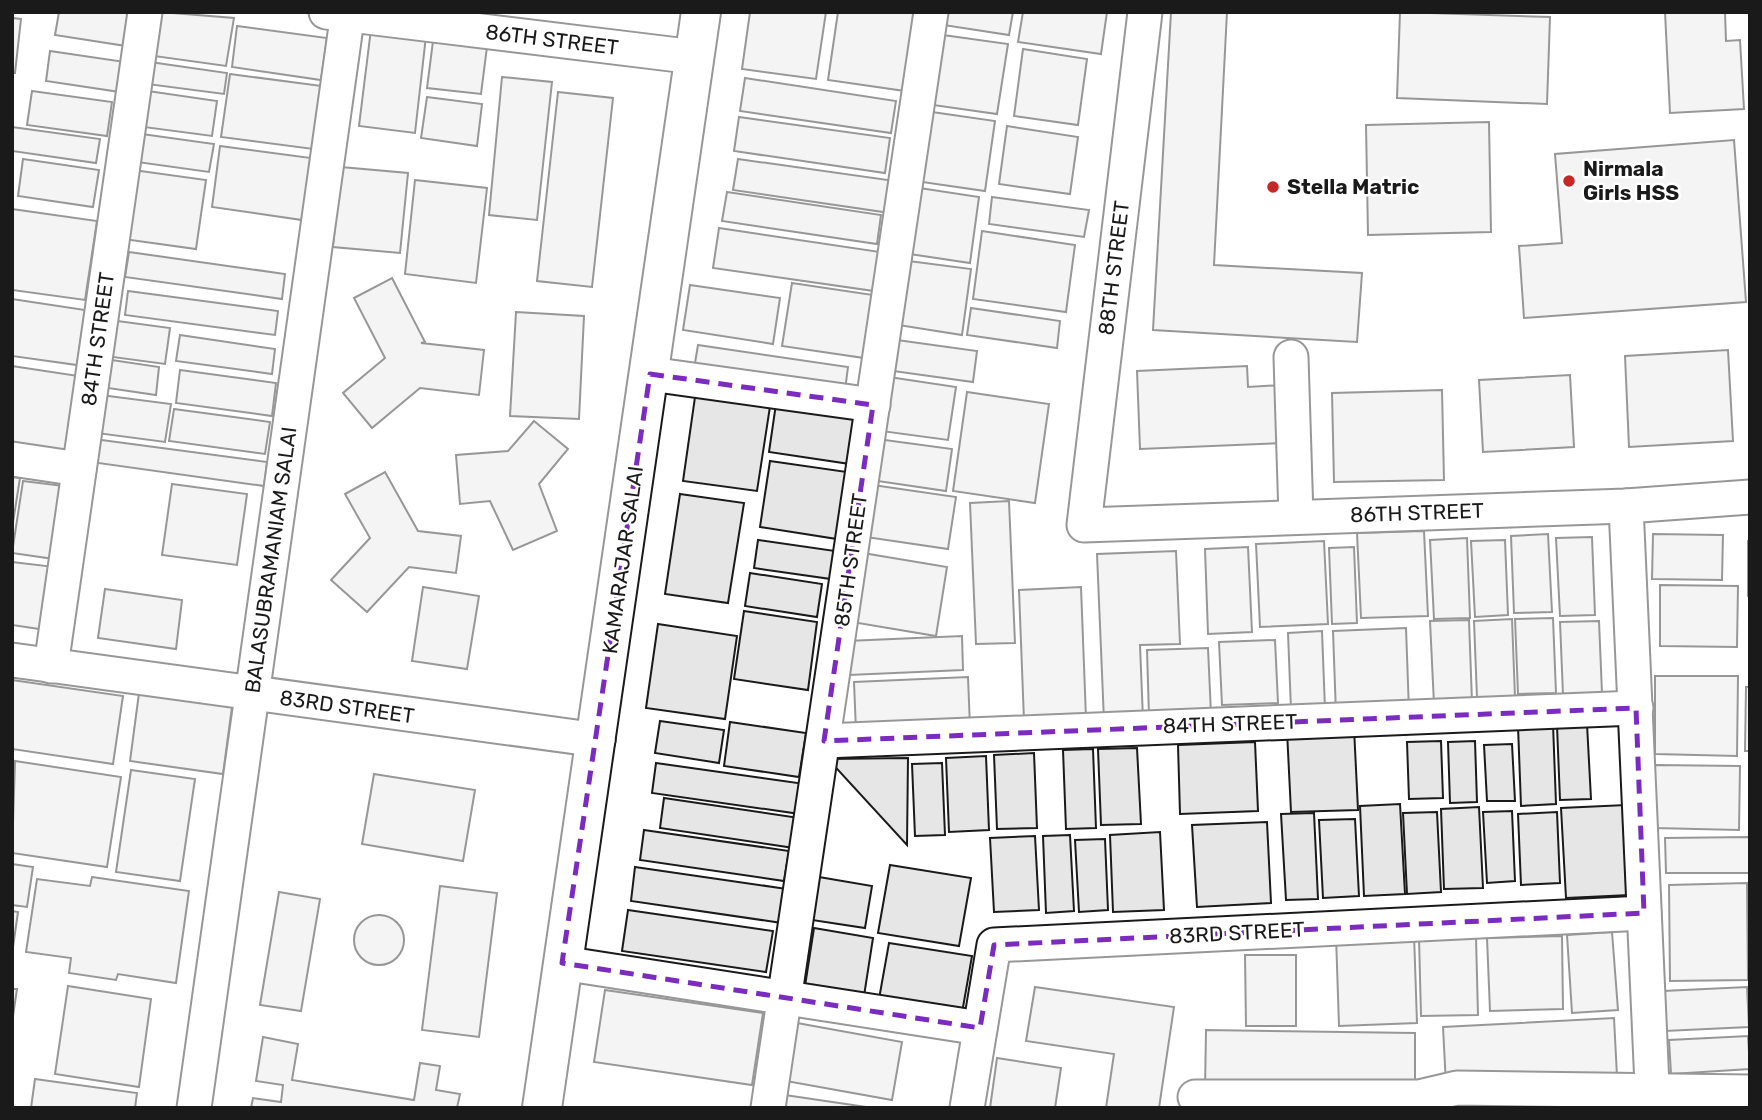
<svg xmlns="http://www.w3.org/2000/svg" width="1762" height="1120" font-family="Rubik,sans-serif">
	<rect width="100%" height="100%" fill="#fff"/>
	<!-- building -->
	<g fill="#e6e6e6" stroke="#1a1a1a" stroke-width="2">
		<polygon points="59,12 131,12 126,46 55,35"/>
		<polygon points="160,12 234,18 226,66 154,56"/>
		<polygon points="750,12 826,12 816,79 742,69"/>
		<polygon points="838,12 917,12 905,91 828,80"/>
		<polygon points="939,12 1013,12 1009,35 937,24"/>
		<polygon points="1023,12 1107,12 1101,54 1018,42"/>
		<polygon points="1171,12 1227,12 1214,265 1362,273 1357,342 1153,330"/>
		<polygon points="1400,12 1550,17 1547,104 1397,98"/>
		<polygon points="1665,12 1725,12 1726,41 1740,40 1744,109 1670,113"/>
		<polygon points="12,18 21,19 15,73 12,73"/>
		<polygon points="237,26 327,38 321,80 232,67"/>
		<polygon points="371,29 426,36 415,133 359,126"/>
		<polygon points="943,35 1008,44 997,114 933,105"/>
		<polygon points="433,41 487,47 481,94 427,88"/>
		<polygon points="1023,49 1087,59 1078,125 1014,116"/>
		<polygon points="50,51 125,62 120,92 46,81"/>
		<polygon points="150,62 227,73 224,94 147,84"/>
		<polygon points="230,74 322,86 313,149 221,137"/>
		<polygon points="502,77 552,82 537,220 489,215"/>
		<polygon points="745,78 896,101 891,133 740,111"/>
		<polygon points="141,90 217,101 212,136 136,126"/>
		<polygon points="32,91 112,102 107,136 27,125"/>
		<polygon points="558,92 613,98 592,287 537,281"/>
		<polygon points="427,97 482,104 477,146 421,138"/>
		<polygon points="932,112 995,121 985,191 922,182"/>
		<polygon points="739,117 890,138 885,173 734,151"/>
		<polygon points="1489,122 1491,232 1368,235 1366,125"/>
		<polygon points="1007,126 1078,137 1070,194 999,184"/>
		<polygon points="12,127 100,139 96,163 12,151"/>
		<polygon points="142,134 214,144 209,172 137,162"/>
		<polygon points="1734,140 1746,302 1524,318 1519,246 1562,243 1555,154"/>
		<polygon points="220,146 311,158 302,220 212,207"/>
		<polygon points="23,159 99,170 93,207 18,196"/>
		<polygon points="738,159 895,181 890,213 733,190"/>
		<polygon points="341,167 408,173 400,253 333,247"/>
		<polygon points="126,169 206,180 196,249 116,238"/>
		<polygon points="415,180 487,188 476,283 405,274"/>
		<polygon points="913,187 979,197 970,263 903,253"/>
		<polygon points="727,192 881,215 877,244 722,221"/>
		<polygon points="992,197 1089,210 1084,237 989,224"/>
		<polygon points="12,209 97,221 85,300 12,290"/>
		<polygon points="719,228 880,252 874,291 713,268"/>
		<polygon points="982,231 1075,245 1066,312 973,299"/>
		<polygon points="129,252 285,274 282,299 125,277"/>
		<polygon points="901,260 971,269 962,335 892,324"/>
		<polygon points="392,278 425,342 421,343 484,350 479,395 420,388 372,428 343,393 385,358 354,298"/>
		<polygon points="792,283 873,295 864,358 782,346"/>
		<polygon points="690,285 780,298 773,344 683,330"/>
		<polygon points="128,291 278,311 275,335 125,315"/>
		<polygon points="12,299 85,310 77,365 12,356"/>
		<polygon points="971,308 1060,321 1057,348 967,335"/>
		<polygon points="516,312 584,316 579,419 510,416"/>
		<polygon points="110,320 170,328 165,364 105,356"/>
		<polygon points="180,335 275,349 272,374 176,361"/>
		<polygon points="897,340 977,351 973,382 893,371"/>
		<polygon points="698,345 848,367 844,398 693,375"/>
		<polygon points="1728,350 1733,441 1629,447 1625,356"/>
		<polygon points="105,359 159,367 156,395 101,387"/>
		<polygon points="12,366 85,377 74,454 12,445"/>
		<polygon points="1247,366 1248,387 1282,385 1284,443 1140,449 1137,371"/>
		<polygon points="180,370 276,383 272,416 176,403"/>
		<polygon points="1570,375 1574,447 1483,452 1479,380"/>
		<polygon points="889,377 956,387 948,440 881,431"/>
		<polygon points="696,390 771,400 757,491 683,481"/>
		<polygon points="1442,390 1444,480 1334,482 1332,393"/>
		<polygon points="967,392 1049,404 1035,503 953,491"/>
		<polygon points="93,394 171,404 165,442 89,432"/>
		<polygon points="777,397 859,409 850,464 769,452"/>
		<polygon points="174,409 270,422 265,454 169,441"/>
		<polygon points="534,421 568,449 539,484 557,531 513,550 490,501 460,504 456,455 508,451"/>
		<polygon points="870,438 952,449 946,491 864,479"/>
		<polygon points="94,439 267,462 264,486 91,462"/>
		<polygon points="770,461 847,472 837,539 760,527"/>
		<polygon points="385,472 418,531 461,536 456,573 409,567 367,612 331,580 370,538 345,494"/>
		<polygon points="12,477 20,478 12,529"/>
		<polygon points="23,481 64,486 54,559 12,553"/>
		<polygon points="172,484 247,494 237,565 162,555"/>
		<polygon points="873,485 956,497 948,549 866,537"/>
		<polygon points="680,494 744,503 728,603 665,594"/>
		<polygon points="1009,501 1015,643 976,644 970,503"/>
		<polygon points="1424,531 1428,616 1361,618 1357,533"/>
		<polygon points="1548,534 1552,612 1514,613 1511,536"/>
		<polygon points="1653,534 1723,535 1722,580 1652,579"/>
		<polygon points="1592,537 1595,615 1560,616 1556,538"/>
		<polygon points="1467,538 1470,618 1434,619 1430,540"/>
		<polygon points="758,540 849,553 845,581 754,568"/>
		<polygon points="1505,540 1508,615 1475,617 1471,541"/>
		<polygon points="1324,541 1328,624 1260,627 1256,544"/>
		<rect x="1748" y="541" width="2" height="55"/>
		<polygon points="1248,547 1252,632 1208,634 1205,549"/>
		<polygon points="1354,547 1357,623 1332,624 1329,548"/>
		<polygon points="1176,551 1180,644 1140,645 1143,719 1104,721 1097,554"/>
		<polygon points="857,552 947,567 936,636 846,621"/>
		<polygon points="12,562 55,567 46,630 12,625"/>
		<polygon points="750,573 822,584 817,617 745,606"/>
		<polygon points="1660,585 1738,586 1737,647 1660,646"/>
		<polygon points="423,587 479,596 467,669 412,661"/>
		<polygon points="1081,587 1086,718 1024,721 1019,590"/>
		<polygon points="105,589 182,600 176,649 98,638"/>
		<polygon points="744,611 817,622 808,690 734,679"/>
		<polygon points="1553,618 1556,693 1518,694 1515,619"/>
		<polygon points="1512,619 1515,697 1477,698 1474,621"/>
		<polygon points="1469,620 1472,702 1434,704 1430,621"/>
		<polygon points="1599,621 1602,693 1563,695 1560,622"/>
		<polygon points="658,624 737,636 725,719 646,708"/>
		<polygon points="1406,628 1409,711 1336,714 1333,631"/>
		<polygon points="1322,631 1325,709 1291,710 1288,633"/>
		<polygon points="962,636 963,670 849,675 847,641"/>
		<polygon points="1275,640 1278,703 1222,705 1219,642"/>
		<polygon points="1208,648 1211,714 1149,716 1147,650"/>
		<polygon points="1655,676 1738,676 1737,756 1655,754"/>
		<polygon points="968,677 970,727 856,731 854,682"/>
		<polygon points="12,680 123,696 113,764 12,749"/>
		<polygon points="1746,687 1750,687 1750,751 1745,751"/>
		<polygon points="139,693 232,707 223,774 130,761"/>
		<polygon points="660,721 724,730 719,763 655,753"/>
		<polygon points="730,722 806,733 799,777 724,766"/>
		<polygon points="1553,724 1556,804 1521,806 1518,726"/>
		<polygon points="1587,724 1591,799 1560,800 1557,726"/>
		<polygon points="1354,728 1358,810 1291,812 1287,731"/>
		<polygon points="1441,741 1443,798 1409,799 1407,742"/>
		<polygon points="1475,741 1477,802 1450,803 1448,742"/>
		<polygon points="1255,742 1258,811 1180,814 1178,745"/>
		<polygon points="1512,744 1515,801 1487,801 1484,745"/>
		<polygon points="1137,748 1141,824 1101,825 1098,749"/>
		<polygon points="1093,749 1096,828 1066,829 1063,750"/>
		<polygon points="1034,753 1037,828 997,829 994,755"/>
		<polygon points="986,756 989,830 949,832 946,758"/>
		<polygon points="908,758 907,845 828,759"/>
		<polygon points="15,761 121,777 107,867 12,853"/>
		<polygon points="656,763 805,784 800,814 652,793"/>
		<polygon points="942,763 945,835 915,836 912,764"/>
		<polygon points="1655,765 1740,766 1739,830 1654,828"/>
		<polygon points="131,770 195,779 180,881 116,872"/>
		<polygon points="374,774 475,790 463,861 362,844"/>
		<polygon points="664,798 806,819 801,849 660,828"/>
		<polygon points="1400,804 1405,894 1364,896 1360,806"/>
		<polygon points="1626,805 1630,895 1566,898 1561,808"/>
		<polygon points="1479,807 1483,888 1444,889 1441,809"/>
		<polygon points="1512,811 1515,881 1487,883 1483,812"/>
		<polygon points="1437,812 1441,892 1407,894 1403,813"/>
		<polygon points="1557,812 1560,883 1521,885 1518,814"/>
		<polygon points="1314,813 1318,899 1286,900 1281,814"/>
		<polygon points="1355,819 1359,896 1323,898 1319,820"/>
		<polygon points="1267,822 1271,903 1197,907 1192,825"/>
		<polygon points="644,830 789,851 784,881 640,860"/>
		<polygon points="1160,832 1164,910 1113,912 1110,835"/>
		<polygon points="1070,835 1074,911 1046,913 1043,836"/>
		<polygon points="1035,836 1039,910 994,912 990,838"/>
		<polygon points="1750,837 1750,873 1666,873 1665,838"/>
		<polygon points="1105,839 1108,910 1079,912 1075,840"/>
		<polygon points="12,864 33,867 27,907 12,905"/>
		<polygon points="890,865 971,878 959,946 878,933"/>
		<polygon points="635,867 787,889 782,923 631,901"/>
		<polygon points="92,877 189,891 176,983 118,974 116,980 69,973 71,958 26,952 37,879 90,886"/>
		<polygon points="819,877 872,886 865,928 812,920"/>
		<polygon points="1747,883 1748,980 1670,981 1669,885"/>
		<polygon points="440,886 497,893 479,1037 422,1030"/>
		<polygon points="279,892 320,899 301,1011 260,1005"/>
		<polygon points="628,910 773,931 766,972 622,951"/>
		<polygon points="12,911 18,912 12,954"/>
		<circle cx="379" cy="940" r="25"/>
		<polygon points="814,928 873,938 864,996 805,986"/>
		<polygon points="1612,932 1618,1010 1572,1013 1567,935"/>
		<polygon points="1414,934 1417,1023 1339,1026 1336,936"/>
		<polygon points="1562,936 1563,1009 1490,1011 1487,938"/>
		<polygon points="1476,937 1478,1015 1421,1016 1419,938"/>
		<polygon points="889,943 972,956 962,1013 879,999"/>
		<polygon points="1245,955 1296,955 1296,1026 1246,1026"/>
		<polygon points="68,986 151,999 139,1087 55,1074"/>
		<polygon points="1035,987 1174,1007 1159,1108 1106,1108 1114,1054 1026,1041"/>
		<polygon points="1747,987 1749,1027 1665,1031 1663,991"/>
		<polygon points="12,989 17,989 12,1023"/>
		<polygon points="605,990 763,1013 752,1085 594,1062"/>
		<polygon points="1614,1018 1617,1076 1446,1085 1443,1027"/>
		<polygon points="797,1023 902,1042 892,1100 786,1081"/>
		<polygon points="1206,1030 1415,1033 1415,1092 1205,1090"/>
		<polygon points="1748,1036 1750,1069 1671,1074 1669,1040"/>
		<polygon points="263,1037 298,1044 292,1080 414,1100 420,1063 440,1066 436,1090 460,1094 457,1108 251,1108 253,1098 281,1102 283,1085 256,1081"/>
		<polygon points="997,1058 1061,1068 1055,1108 990,1108"/>
		<polygon points="35,1079 137,1093 135,1108 31,1108"/>
		<polygon points="785,1095 873,1108 783,1108"/>
		<polygon points="1460,1095 1626,1097 1626,1108 1460,1108"/>
	</g>
	<g fill="none" stroke-linecap="round" stroke-linejoin="round">
		<defs>
			<g id="minor">
				<polyline points="326,12 695,57"/>
				<polyline points="1145,12 1084,525 1626,506 1750,497"/>
				<polyline points="1291,357 1296,517"/>
				<polyline points="650,374 873,405"/>
				<polyline points="12,459 79,469"/>
				<polyline points="1626,506 1653,1108"/>
				<polyline points="12,660 598,740"/>
				<polyline points="51,666 145,12"/>
				<polyline points="824,741 1636,708"/>
				<polyline points="562,963 980,1028"/>
				<polyline points="1195,1097 1419,1097 1457,1088 1750,1092"/>
				<polyline points="194,1108 348,12"/>
				<polyline points="768,1108 931,12"/>
				<polyline points="967,1108 994,945 1644,913"/>
			</g>
			<polyline id="tertiary" points="542,1108 701,12"/>
		</defs>
		<!-- minor casing -->
		<use href="#minor" stroke="#1a1a1a" stroke-width="37"/>
		<!-- tertiary casing -->
		<use href="#tertiary" stroke="#1a1a1a" stroke-width="42"/>
		<!-- minor -->
		<use href="#minor" stroke="#fff" stroke-width="33"/>
		<!-- tertiary -->
		<use href="#tertiary" stroke="#fff" stroke-width="38"/>
	</g>
	<!-- marked area -->
	<path d="M0 0H1762V1120H0ZM650,374L873,405L824,741L1636,708L1644,913L994,945L980,1028L562,963Z" fill="#fff" fill-opacity=".55" fill-rule="evenodd"/>
	<path fill="none" stroke="#7b2cbf" stroke-width="5" stroke-dasharray="14 9" stroke-linejoin="round" d="M650,374L873,405L824,741L1636,708L1644,913L994,945L980,1028L562,963Z"/>
	<!-- markers -->
	<g fill="#c62828" stroke="#fff" stroke-width="2.5">
		<circle cx="1569" cy="181" r="7"/>
		<circle cx="1273" cy="187" r="7"/>
	</g>
	<g text-anchor="middle" stroke-width="5" stroke-linejoin="round" paint-order="stroke">
		<!-- street labels -->
		<g font-size="21" fill="#1a1a1a" stroke="#fff">
			<text transform="translate(552 40) rotate(7)" y="7">86TH STREET</text>
			<text transform="translate(1114 268) rotate(-83)" y="7">88TH STREET</text>
			<text transform="translate(98 339) rotate(-82)" y="7">84TH STREET</text>
			<text transform="translate(1417 513) rotate(-2)" y="7">86TH STREET</text>
			<text transform="translate(271 560) rotate(-82)" y="7">BALASUBRAMANIAM SALAI</text>
			<text transform="translate(623 560) rotate(-82)" y="7">KAMARAJAR SALAI</text>
			<text transform="translate(851 560) rotate(-82)" y="7">85TH STREET</text>
			<text transform="translate(347 707) rotate(8)" y="7">83RD STREET</text>
			<text transform="translate(1230 724) rotate(-2)" y="7">84TH STREET</text>
			<text transform="translate(1237 933) rotate(-3)" y="7">83RD STREET</text>
		</g>
		<!-- poi labels -->
		<g font-size="21" font-weight="bold" fill="#1a1a1a" stroke="#fff" text-anchor="start">
			<text x="1583" y="176">Nirmala<tspan x="1583" dy="24">Girls HSS</tspan></text>
			<text x="1287" y="194">Stella Matric</text>
		</g>
	</g>
	<!-- border -->
	<rect width="1762" height="1120" fill="none" stroke="#1a1a1a" stroke-width="28"/>
</svg>
